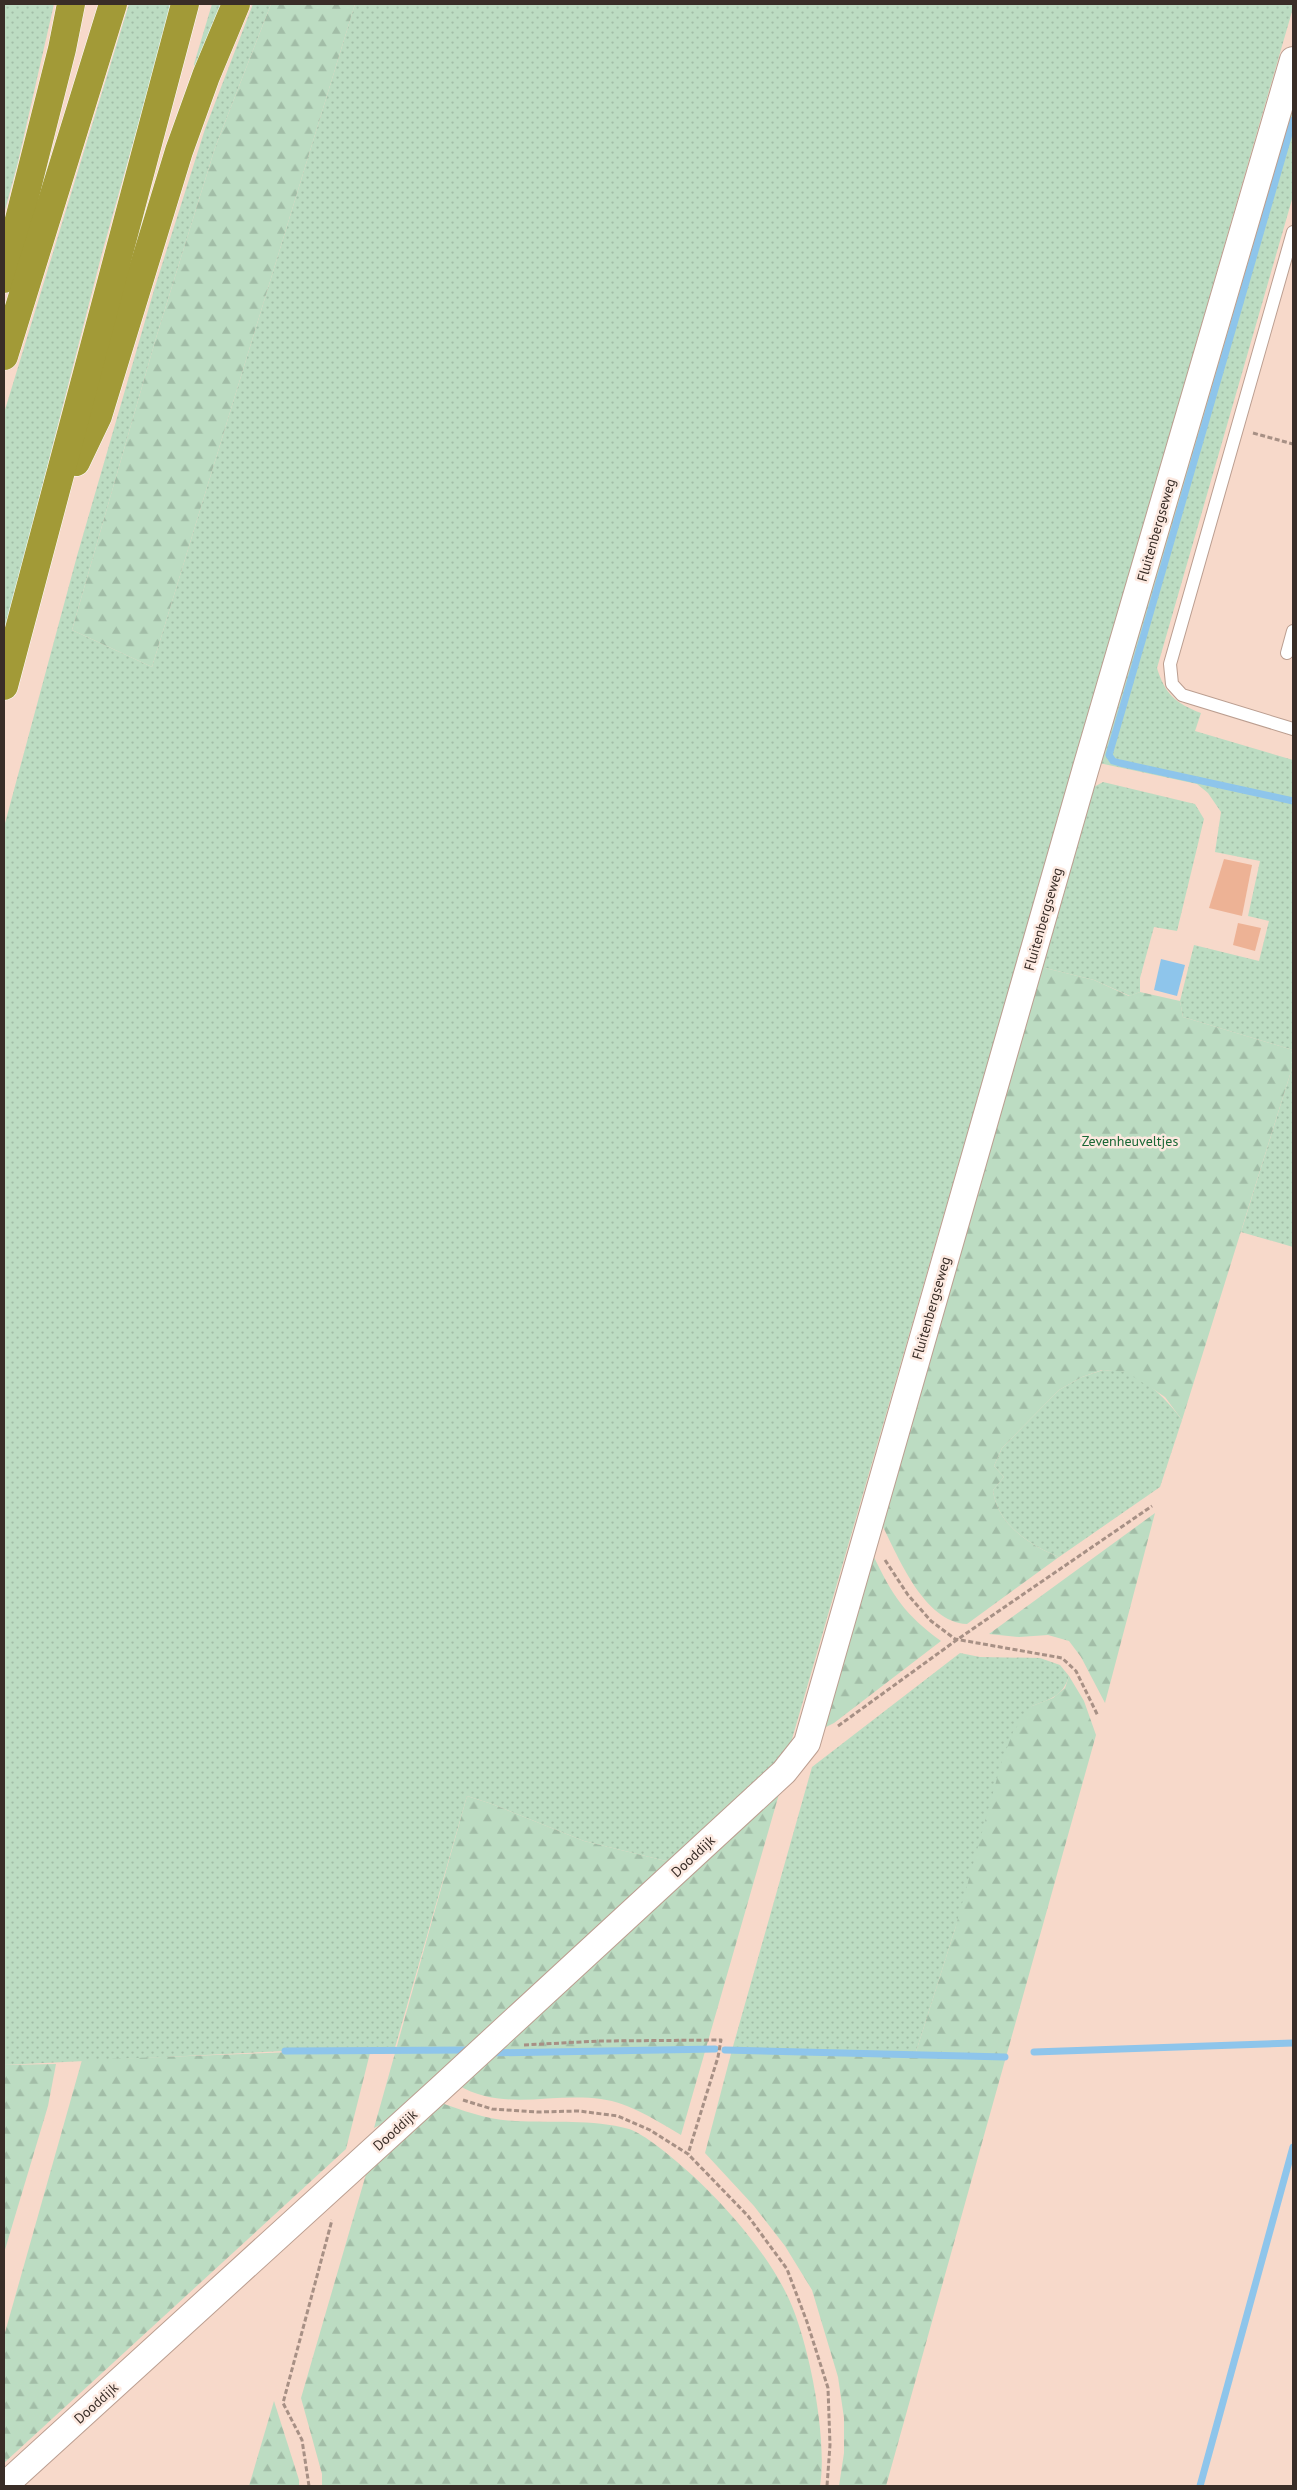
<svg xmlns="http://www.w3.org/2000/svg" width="1297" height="2490" font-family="'PT Sans',sans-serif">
	<defs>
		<pattern id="grass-dots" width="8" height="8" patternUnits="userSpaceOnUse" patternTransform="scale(1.25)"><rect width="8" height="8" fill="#bcdcc2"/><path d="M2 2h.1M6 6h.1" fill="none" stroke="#a2bda7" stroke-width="1.8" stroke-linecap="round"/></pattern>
		<pattern id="forest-firs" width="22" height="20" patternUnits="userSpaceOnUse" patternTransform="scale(1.25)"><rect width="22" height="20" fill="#bcdcc2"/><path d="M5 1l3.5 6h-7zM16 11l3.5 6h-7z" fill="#a2bda7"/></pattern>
	</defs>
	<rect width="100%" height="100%" fill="#f7d9ca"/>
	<!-- grass -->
	<g fill="url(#grass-dots)">
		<polygon points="4,4 54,4 18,162 4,214"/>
		<polygon points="129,4 172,4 102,253 4,635 4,413"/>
		<polygon points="212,4 227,4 195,68 194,64"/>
		<polygon points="253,4 271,4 215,148 156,338 72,630 152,667 355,4 1293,4 1293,8 788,1753 670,1862 584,1841 492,1804 467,1796 394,2051 285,2051 4,2065 4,827 77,556 154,290 205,129"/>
		<path d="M1293,77V196L1157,668C1165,694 1175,703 1201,713L1195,731L1293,760V1050L1183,1017L1180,1001L1194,945L1259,961L1269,921L1248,916L1260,861L1215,852L1221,812L1208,793L1197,784L1099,763Z"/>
		<polygon points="1103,782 1195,804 1204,819 1177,931 1154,927 1140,978 1140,992 1130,996 1094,980 1041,967 1092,788"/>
		<polygon points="1293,1065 1293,1247 1241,1232"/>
		<path d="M1103,1370C1110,1371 1119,1370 1126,1372C1150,1382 1167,1400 1182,1420L1160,1487L1059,1557C1029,1545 997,1524 993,1490L1004,1477L994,1466L1002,1448L1059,1390L1082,1377Z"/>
		<path d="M960,1653L980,1657L1040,1658L1060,1665L1069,1676C1063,1696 1051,1699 1032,1706L955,1929L915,2055L732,2050L812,1767Z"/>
	</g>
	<!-- forest -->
	<g fill="url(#forest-firs)">
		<polygon points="271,4 355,4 152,667 72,630 156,338 215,148"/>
		<path d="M1041,967L1094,980L1129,996L1140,992L1180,1001L1183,1017L1293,1050V1065L1182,1420L1165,1397L1150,1387L1125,1372L1102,1370L1082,1377L1059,1390L1002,1448L994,1466L1004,1477L993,1490C997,1524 1029,1545 1059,1557L967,1624C924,1622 899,1558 882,1525Z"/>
		<polygon points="1155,1513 1105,1703 1081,1657 1069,1641 1048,1635 1019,1637 989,1634"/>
		<path d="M873,1555C892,1595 905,1615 941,1641L834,1723L824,1728Z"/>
		<polygon points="1069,1676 1084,1701 1096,1735 886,2486 839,2486 844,2453 844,2418 838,2377 812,2290 785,2246 754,2206 705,2153 732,2050 915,2055 955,1929 1001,1764 1013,1732 1032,1706 1053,1698 1065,1688"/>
		<path d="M779,1794L681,2135C657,2121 630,2103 601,2099C552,2092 503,2112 458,2085Z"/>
		<polygon points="467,1796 492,1804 584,1841 670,1862 384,2123 374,2128"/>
		<polygon points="371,2049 346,2149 4,2463 4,2336 82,2060"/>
		<polygon points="56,2064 48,2106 4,2253 4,2065"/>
		<path d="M439,2102C464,2111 488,2120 515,2121C553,2123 592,2119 629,2129C643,2133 673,2158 684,2168C719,2198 764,2249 785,2291C808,2334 828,2438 820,2486H322V2474L301,2398L369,2164Z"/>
		<polygon points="274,2401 299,2480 299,2486 249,2486"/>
	</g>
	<!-- water -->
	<polygon fill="#8ec5eb" points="1161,959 1185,965 1177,996 1154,990"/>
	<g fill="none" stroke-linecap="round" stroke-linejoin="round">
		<!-- stream -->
		<g stroke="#8ec5eb" stroke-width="7">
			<polyline points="1293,120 1109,755 1113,761 1120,763 1293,801"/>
			<polyline points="725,2050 1005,2057"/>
			<polyline points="285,2051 471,2050"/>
			<polyline points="1034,2052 1293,2043"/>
			<polyline points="488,2053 715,2049"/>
			<polyline points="1200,2486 1293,2147"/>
		</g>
	</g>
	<!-- building -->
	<g fill="#edb295">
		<polygon points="1224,859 1252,865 1242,916 1209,908"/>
		<polygon points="1238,923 1261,928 1255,951 1233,945"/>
	</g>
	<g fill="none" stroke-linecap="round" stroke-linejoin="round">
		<defs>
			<g id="service">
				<polyline points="1293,232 1170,664 1172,684 1182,695 1293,729"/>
				<polyline points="1287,653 1293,631"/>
			</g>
			<polyline id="minor" points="4,2486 440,2089 784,1772 807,1743 1085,771 1293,60"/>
			<g id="motorway">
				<polyline points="4,279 62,49 71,4"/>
				<polyline points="4,356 113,4"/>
				<polyline points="76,462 98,416 179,151 206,76 236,4"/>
				<polyline points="4,686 185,4"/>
			</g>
		</defs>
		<!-- service casing -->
		<use href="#service" stroke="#bb9e90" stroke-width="14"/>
		<!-- minor casing -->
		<use href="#minor" stroke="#bb9e90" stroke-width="28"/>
		<!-- motorway casing -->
		<use href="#motorway" stroke="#fff" stroke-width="29"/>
		<!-- path -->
		<g stroke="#a79085" stroke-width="3" stroke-dasharray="5 2.5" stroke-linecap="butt">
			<polyline points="1253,433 1293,444"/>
			<polyline points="885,1560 908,1595 931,1621 955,1639 1062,1658 1076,1671 1098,1716"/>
			<polyline points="838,1726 958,1639 1152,1506"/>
			<polyline points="524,2045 599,2041 721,2040 718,2057 688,2154"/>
			<polyline points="463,2100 492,2109 537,2112 579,2111 618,2116 650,2130 688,2154 748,2216 787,2269 807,2322 828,2388 830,2445 827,2486"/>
			<polyline points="309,2486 302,2440 283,2403 332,2220"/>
		</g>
		<!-- service -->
		<use href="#service" stroke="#fff" stroke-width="12"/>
		<!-- minor -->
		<use href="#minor" stroke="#fff" stroke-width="26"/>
		<!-- motorway -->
		<use href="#motorway" stroke="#a29a37" stroke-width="28"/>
	</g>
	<g text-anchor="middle" stroke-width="5" stroke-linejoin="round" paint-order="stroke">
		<!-- street labels -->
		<g font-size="14" fill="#392d27" stroke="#fce9e0">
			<text transform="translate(1156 530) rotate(-74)" y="5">Fluitenbergseweg</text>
			<text transform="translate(1043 919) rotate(-74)" y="5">Fluitenbergseweg</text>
			<text transform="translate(931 1308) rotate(-74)" y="5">Fluitenbergseweg</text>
			<text transform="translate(693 1856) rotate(-43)" y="5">Dooddijk</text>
			<text transform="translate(395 2130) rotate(-42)" y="5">Dooddijk</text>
			<text transform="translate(96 2403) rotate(-42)" y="5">Dooddijk</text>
		</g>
		<!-- park labels -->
		<g font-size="14" fill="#196735" stroke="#fce9e0">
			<text x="1130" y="1146">Zevenheuveltjes</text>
		</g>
	</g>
	<!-- border -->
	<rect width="1297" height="2490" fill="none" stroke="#392d27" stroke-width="10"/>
</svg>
